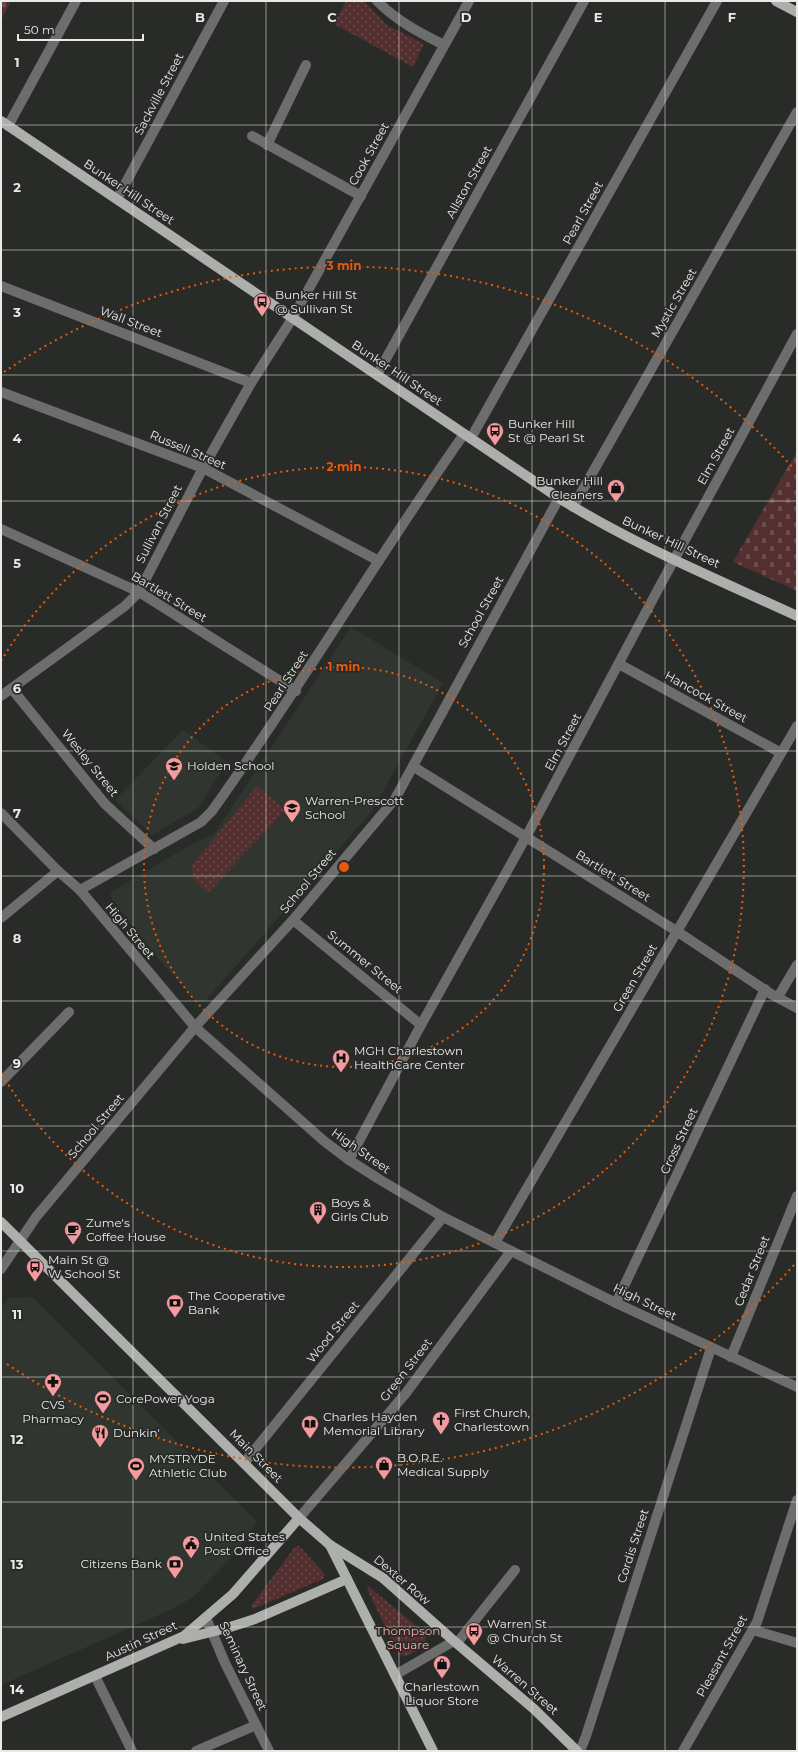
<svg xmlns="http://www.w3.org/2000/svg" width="798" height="1752" font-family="Montserrat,sans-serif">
	<defs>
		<pattern id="grass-dots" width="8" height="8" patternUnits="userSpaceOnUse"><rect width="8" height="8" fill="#532f30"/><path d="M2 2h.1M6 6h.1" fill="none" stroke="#6c4d4e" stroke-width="1.8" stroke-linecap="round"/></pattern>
		<pattern id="cemetery-stones" width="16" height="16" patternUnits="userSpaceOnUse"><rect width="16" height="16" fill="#532f30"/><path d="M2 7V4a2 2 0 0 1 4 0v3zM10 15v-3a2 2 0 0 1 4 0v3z" fill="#6c4d4e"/></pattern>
	</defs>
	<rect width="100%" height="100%" fill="#292b29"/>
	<!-- built -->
	<g fill="#30362f">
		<polygon points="351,627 443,683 372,811 205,1001 199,1002 194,999 157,957 120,910 111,897 111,892 187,847 215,833"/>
		<polygon points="183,730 227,762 198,808 152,835 115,800"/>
		<polygon points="32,1297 257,1522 235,1554 193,1597 172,1609 1,1685 1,1307 9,1298"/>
	</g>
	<!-- grass -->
	<g fill="url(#grass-dots)">
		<polygon points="346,1 364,1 387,25 424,44 413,67 334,24"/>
		<polygon points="257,786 285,810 208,893 193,879 192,865"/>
		<polygon points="299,1546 325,1574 323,1579 253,1609 251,1606 295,1547"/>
		<path d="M368,1586L424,1632C430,1645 417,1651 407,1656L399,1655L367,1589Z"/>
	</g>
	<!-- cemetery -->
	<g fill="url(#cemetery-stones)">
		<polygon points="1,1 11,1 1,21"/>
		<polygon points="797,451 797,591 733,562"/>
	</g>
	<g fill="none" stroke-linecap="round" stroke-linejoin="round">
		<!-- minor -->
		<g stroke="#6c6d6c" stroke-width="10">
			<path d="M377,1C397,21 420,33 444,45"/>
			<polyline points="8,126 76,1"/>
			<polyline points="252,136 361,196"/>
			<polyline points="267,145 306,65"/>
			<polyline points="117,199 224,1"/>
			<polyline points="1,286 251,383"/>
			<polyline points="377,375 584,1"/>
			<polyline points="1,392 203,468 379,561"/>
			<polyline points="471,438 717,1"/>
			<polyline points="573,507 797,112"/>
			<polyline points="1,529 139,592 296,691"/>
			<polyline points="619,664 781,753"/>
			<polyline points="12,689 105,804 154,849"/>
			<polyline points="1,696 125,606 139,592 203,468 251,383 292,319 469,1"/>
			<polyline points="414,767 678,932 771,994 797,1008"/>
			<polyline points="1,813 58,871 80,890 195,1027 324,1141 349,1160 382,1181 443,1217 616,1303 797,1387"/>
			<path d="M80,890L201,822L212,811C300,688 377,558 464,434"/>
			<polyline points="1,918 58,871"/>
			<polyline points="293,920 421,1025"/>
			<polyline points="778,997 797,965"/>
			<polyline points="1,1082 69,1012"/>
			<polyline points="349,1160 421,1025 526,837 662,582 797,334"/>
			<polyline points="495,1243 797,726"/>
			<polyline points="1,1269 36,1217 195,1027 293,920 395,799 559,498"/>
			<polyline points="616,1303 765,989"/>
			<polyline points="731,1357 797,1196"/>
			<polyline points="244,1463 443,1217"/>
			<polyline points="299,1518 406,1393 511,1251"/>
			<polyline points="206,1618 225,1663 269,1751"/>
			<polyline points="753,1630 797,1643"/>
			<polyline points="457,1643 515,1570"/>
			<polyline points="395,1675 454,1641"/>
			<polyline points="95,1676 132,1751"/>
			<polyline points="196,1751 256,1725"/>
			<polyline points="580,1751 586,1736 711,1348"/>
			<polyline points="683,1751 757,1622 797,1500"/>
		</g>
		<!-- major -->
		<g stroke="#adafac" stroke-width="10">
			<polyline points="776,1 797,12"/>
			<path d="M1,121L559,498C634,545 717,579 797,616"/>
			<polyline points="1,1222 299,1518 330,1545 433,1751"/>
			<polyline points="330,1545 383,1578 454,1641 534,1709 577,1751"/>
			<polyline points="183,1639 227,1628 255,1619 347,1579"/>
			<polyline points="1,1717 184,1636 233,1594 299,1518"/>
		</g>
	</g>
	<!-- grid -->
	<path fill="none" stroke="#e9eae8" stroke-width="1" stroke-opacity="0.55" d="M133,1V1751M266,1V1751M399,1V1751M532,1V1751M665,1V1751M1,125H797M1,250H797M1,375H797M1,501H797M1,626H797M1,751H797M1,876H797M1,1001H797M1,1126H797M1,1251H797M1,1377H797M1,1502H797M1,1627H797"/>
	<!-- distance rings -->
	<g fill="none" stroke="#e8590c" stroke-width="2" stroke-dasharray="2 4">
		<circle cx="344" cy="867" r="200"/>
		<path d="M1 661A400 400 0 1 1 1 1073"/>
		<path d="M794 1265A601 601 0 0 1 4 1362M4 372A601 601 0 0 1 794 469"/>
	</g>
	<!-- icons -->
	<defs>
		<symbol id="bus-pin" viewBox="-11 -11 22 30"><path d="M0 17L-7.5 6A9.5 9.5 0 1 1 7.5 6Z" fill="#f59b9d" stroke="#292b29"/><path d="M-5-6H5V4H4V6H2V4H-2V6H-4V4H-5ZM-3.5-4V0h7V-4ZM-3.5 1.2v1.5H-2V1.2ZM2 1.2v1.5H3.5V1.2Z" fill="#111"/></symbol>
		<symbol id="shop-pin" viewBox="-11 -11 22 30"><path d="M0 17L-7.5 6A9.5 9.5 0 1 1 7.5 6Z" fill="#f59b9d" stroke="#292b29"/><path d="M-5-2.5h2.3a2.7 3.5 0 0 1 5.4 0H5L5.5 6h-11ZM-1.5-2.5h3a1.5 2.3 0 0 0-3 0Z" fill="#111"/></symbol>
		<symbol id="school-pin" viewBox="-11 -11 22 30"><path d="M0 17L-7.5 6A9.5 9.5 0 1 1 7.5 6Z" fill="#f59b9d" stroke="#292b29"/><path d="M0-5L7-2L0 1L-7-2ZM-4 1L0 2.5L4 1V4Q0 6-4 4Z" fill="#111"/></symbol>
		<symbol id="hospital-pin" viewBox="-11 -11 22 30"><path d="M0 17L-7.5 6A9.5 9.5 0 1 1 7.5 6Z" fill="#f59b9d" stroke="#292b29"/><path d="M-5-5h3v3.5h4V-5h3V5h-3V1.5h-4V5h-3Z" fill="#111"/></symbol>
		<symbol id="building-pin" viewBox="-11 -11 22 30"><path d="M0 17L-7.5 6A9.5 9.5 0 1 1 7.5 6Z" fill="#f59b9d" stroke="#292b29"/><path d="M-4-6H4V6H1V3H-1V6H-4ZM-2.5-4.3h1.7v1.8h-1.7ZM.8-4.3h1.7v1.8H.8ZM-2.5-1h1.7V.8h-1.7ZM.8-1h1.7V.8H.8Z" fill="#111"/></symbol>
		<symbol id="cafe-pin" viewBox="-11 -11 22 30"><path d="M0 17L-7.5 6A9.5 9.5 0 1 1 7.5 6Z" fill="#f59b9d" stroke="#292b29"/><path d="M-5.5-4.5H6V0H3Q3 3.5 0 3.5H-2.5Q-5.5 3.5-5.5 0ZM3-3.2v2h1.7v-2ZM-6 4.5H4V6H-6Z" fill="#111"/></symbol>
		<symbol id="bank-pin" viewBox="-11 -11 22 30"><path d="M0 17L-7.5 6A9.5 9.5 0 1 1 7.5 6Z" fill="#f59b9d" stroke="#292b29"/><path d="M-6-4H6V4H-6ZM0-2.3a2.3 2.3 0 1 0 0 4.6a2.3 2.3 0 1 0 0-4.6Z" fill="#111"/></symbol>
		<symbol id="pharmacy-pin" viewBox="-11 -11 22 30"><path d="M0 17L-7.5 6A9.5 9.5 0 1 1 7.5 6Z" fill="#f59b9d" stroke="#292b29"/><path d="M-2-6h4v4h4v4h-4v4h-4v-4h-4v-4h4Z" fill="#111"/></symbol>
		<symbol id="stadium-pin" viewBox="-11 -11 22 30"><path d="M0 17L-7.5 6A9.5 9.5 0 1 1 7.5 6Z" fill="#f59b9d" stroke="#292b29"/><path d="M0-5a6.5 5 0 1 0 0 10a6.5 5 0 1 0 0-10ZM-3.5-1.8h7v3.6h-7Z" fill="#111"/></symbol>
		<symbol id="church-pin" viewBox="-11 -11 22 30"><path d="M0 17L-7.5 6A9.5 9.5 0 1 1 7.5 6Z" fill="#f59b9d" stroke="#292b29"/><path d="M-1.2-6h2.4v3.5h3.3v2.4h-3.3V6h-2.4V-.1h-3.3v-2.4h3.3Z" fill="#111"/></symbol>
		<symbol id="library-pin" viewBox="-11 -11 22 30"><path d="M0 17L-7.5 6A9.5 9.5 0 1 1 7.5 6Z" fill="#f59b9d" stroke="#292b29"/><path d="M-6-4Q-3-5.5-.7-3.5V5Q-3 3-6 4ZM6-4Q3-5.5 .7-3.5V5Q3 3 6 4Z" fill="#111"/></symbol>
		<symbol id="restaurant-pin" viewBox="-11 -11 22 30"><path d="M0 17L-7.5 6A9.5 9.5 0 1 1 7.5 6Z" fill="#f59b9d" stroke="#292b29"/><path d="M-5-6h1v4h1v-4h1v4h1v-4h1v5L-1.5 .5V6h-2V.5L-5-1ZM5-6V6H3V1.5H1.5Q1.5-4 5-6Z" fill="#111"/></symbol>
		<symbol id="civic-pin" viewBox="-11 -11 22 30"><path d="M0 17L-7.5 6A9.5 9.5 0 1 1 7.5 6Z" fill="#f59b9d" stroke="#292b29"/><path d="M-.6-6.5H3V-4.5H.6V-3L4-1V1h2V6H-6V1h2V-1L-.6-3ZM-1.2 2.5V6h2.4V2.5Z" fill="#111"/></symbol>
	</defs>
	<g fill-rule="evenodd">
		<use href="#bus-pin" x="252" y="292" width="20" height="27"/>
		<use href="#bus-pin" x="485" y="421" width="20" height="27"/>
		<use href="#shop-pin" x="606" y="478" width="20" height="27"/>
		<use href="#school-pin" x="164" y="756" width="20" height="27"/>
		<use href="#school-pin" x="282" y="798" width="20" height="27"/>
		<use href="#hospital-pin" x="331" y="1048" width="20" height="27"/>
		<use href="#building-pin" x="308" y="1200" width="20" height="27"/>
		<use href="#cafe-pin" x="63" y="1220" width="20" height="27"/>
		<use href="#bus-pin" x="25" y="1257" width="20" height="27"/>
		<use href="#bank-pin" x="165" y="1293" width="20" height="27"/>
		<use href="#pharmacy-pin" x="43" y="1372" width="20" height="27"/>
		<use href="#stadium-pin" x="93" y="1389" width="20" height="27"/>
		<use href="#church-pin" x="431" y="1410" width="20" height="27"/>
		<use href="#library-pin" x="300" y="1414" width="20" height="27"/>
		<use href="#restaurant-pin" x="90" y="1423" width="20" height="27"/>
		<use href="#shop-pin" x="374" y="1455" width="20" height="27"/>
		<use href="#stadium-pin" x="126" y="1456" width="20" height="27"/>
		<use href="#civic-pin" x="181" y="1534" width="20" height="27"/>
		<use href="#bank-pin" x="165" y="1554" width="20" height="27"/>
		<use href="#bus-pin" x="464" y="1621" width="20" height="27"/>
		<use href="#shop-pin" x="432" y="1654" width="20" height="27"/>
	</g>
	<g text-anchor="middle" stroke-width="3.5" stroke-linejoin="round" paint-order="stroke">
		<!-- street labels -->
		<g font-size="12" fill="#e9eae8" stroke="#292b29">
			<text transform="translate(159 94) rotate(-62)" y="4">Sackville Street</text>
			<text transform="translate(369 154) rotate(-61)" y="4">Cook Street</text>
			<text transform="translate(469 182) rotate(-61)" y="4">Allston Street</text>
			<text transform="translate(129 192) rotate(34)" y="4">Bunker Hill Street</text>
			<text transform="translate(583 213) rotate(-61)" y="4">Pearl Street</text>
			<text transform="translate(674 303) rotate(-60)" y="4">Mystic Street</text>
			<text transform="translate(131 322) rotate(21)" y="4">Wall Street</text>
			<text transform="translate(397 373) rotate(34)" y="4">Bunker Hill Street</text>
			<text transform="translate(188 450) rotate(23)" y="4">Russell Street</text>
			<text transform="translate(716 456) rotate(-61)" y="4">Elm Street</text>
			<text transform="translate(159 524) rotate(-63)" y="4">Sullivan Street</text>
			<text transform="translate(671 542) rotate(25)" y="4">Bunker Hill Street</text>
			<text transform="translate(169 597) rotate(31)" y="4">Bartlett Street</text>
			<text transform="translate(481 612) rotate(-61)" y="4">School Street</text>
			<text transform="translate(286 681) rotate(-57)" y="4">Pearl Street</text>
			<text transform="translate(706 697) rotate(29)" y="4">Hancock Street</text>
			<text transform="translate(563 742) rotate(-62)" y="4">Elm Street</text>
			<text transform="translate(90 763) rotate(51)" y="4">Wesley Street</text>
			<text transform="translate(613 876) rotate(32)" y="4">Bartlett Street</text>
			<text transform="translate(308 881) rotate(-50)" y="4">School Street</text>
			<text transform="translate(130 931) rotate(50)" y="4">High Street</text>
			<text transform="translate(365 962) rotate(39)" y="4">Summer Street</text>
			<text transform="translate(635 978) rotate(-60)" y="4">Green Street</text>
			<text transform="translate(96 1126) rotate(-50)" y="4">School Street</text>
			<text transform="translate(679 1141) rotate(-65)" y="4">Cross Street</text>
			<text transform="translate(361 1151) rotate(35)" y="4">High Street</text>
			<text transform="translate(752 1271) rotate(-68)" y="4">Cedar Street</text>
			<text transform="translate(645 1302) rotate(26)" y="4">High Street</text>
			<text transform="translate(333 1332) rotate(-51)" y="4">Wood Street</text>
			<text transform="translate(406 1370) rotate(-52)" y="4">Green Street</text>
			<text transform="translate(256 1456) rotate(45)" y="4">Main Street</text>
			<text transform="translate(633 1546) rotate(-72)" y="4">Cordis Street</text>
			<text transform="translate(402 1580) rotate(40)" y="4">Dexter Row</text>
			<text transform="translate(141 1641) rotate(-25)" y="4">Austin Street</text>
			<text transform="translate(722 1656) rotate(-61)" y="4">Pleasant Street</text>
			<text transform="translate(243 1666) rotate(65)" y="4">Seminary Street</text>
			<text transform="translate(525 1685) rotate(41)" y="4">Warren Street</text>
		</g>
		<!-- poi labels -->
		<g font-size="12" fill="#e9eae8" stroke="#292b29" text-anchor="start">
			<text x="275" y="299">Bunker Hill St<tspan x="275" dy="14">@ Sullivan St</tspan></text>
			<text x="508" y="428">Bunker Hill<tspan x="508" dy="14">St @ Pearl St</tspan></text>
			<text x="603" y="485" text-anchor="end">Bunker Hill<tspan x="603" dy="14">Cleaners</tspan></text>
			<text x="187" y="770">Holden School</text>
			<text x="305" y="805">Warren-Prescott<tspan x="305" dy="14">School</tspan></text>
			<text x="354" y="1055">MGH Charlestown<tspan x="354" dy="14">HealthCare Center</tspan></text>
			<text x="331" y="1207">Boys &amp;<tspan x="331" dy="14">Girls Club</tspan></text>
			<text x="86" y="1227">Zume's<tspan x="86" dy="14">Coffee House</tspan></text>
			<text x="48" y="1264">Main St @<tspan x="48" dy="14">W School St</tspan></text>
			<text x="188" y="1300">The Cooperative<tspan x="188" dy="14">Bank</tspan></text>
			<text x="116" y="1403">CorePower Yoga</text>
			<text x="53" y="1409" text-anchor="middle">CVS<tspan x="53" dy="14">Pharmacy</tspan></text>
			<text x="454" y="1417">First Church,<tspan x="454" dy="14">Charlestown</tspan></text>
			<text x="323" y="1421">Charles Hayden<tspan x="323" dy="14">Memorial Library</tspan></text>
			<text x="113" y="1437">Dunkin'</text>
			<text x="397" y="1462">B.O.R.E.<tspan x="397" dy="14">Medical Supply</tspan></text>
			<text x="149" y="1463">MYSTRYDE<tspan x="149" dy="14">Athletic Club</tspan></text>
			<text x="204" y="1541">United States<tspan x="204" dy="14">Post Office</tspan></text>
			<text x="162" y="1568" text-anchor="end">Citizens Bank</text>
			<text x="487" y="1628">Warren St<tspan x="487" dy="14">@ Church St</tspan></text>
			<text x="442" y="1691" text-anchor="middle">Charlestown<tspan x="442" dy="14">Liquor Store</tspan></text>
		</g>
		<!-- park labels -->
		<g font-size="12" fill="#faa9aa" stroke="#292b29">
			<text x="408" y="1635">Thompson<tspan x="408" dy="14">Square</tspan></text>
		</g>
	</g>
	<g font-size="13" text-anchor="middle" font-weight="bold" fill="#e9eae8" stroke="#292b29" stroke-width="3.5" stroke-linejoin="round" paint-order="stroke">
		<text x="200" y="22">B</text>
		<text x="332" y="22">C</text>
		<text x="466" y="22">D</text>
		<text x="598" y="22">E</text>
		<text x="732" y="22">F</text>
		<text x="17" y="67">1</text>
		<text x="17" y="192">2</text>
		<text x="17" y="317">3</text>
		<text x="17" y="443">4</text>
		<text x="17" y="568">5</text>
		<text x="17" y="693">6</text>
		<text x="17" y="818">7</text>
		<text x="17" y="943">8</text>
		<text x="17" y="1068">9</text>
		<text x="17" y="1193">10</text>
		<text x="17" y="1319">11</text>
		<text x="17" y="1444">12</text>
		<text x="17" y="1569">13</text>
		<text x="17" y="1694">14</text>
	</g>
	<circle cx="344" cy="867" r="6" fill="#e8590c" stroke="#292b29" stroke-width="2"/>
	<g font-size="12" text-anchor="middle" font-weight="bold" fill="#e8590c" stroke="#292b29" stroke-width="3.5" stroke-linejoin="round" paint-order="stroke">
		<text x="344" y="270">3 min</text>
		<text x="344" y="471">2 min</text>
		<text x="344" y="671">1 min</text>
	</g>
	<!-- border -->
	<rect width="798" height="1752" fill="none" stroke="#e9eae8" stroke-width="4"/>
	<!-- scale -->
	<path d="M18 34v6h125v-6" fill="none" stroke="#e9eae8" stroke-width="2"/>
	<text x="24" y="34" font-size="12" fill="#e9eae8" stroke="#292b29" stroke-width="3" paint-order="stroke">50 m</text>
</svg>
